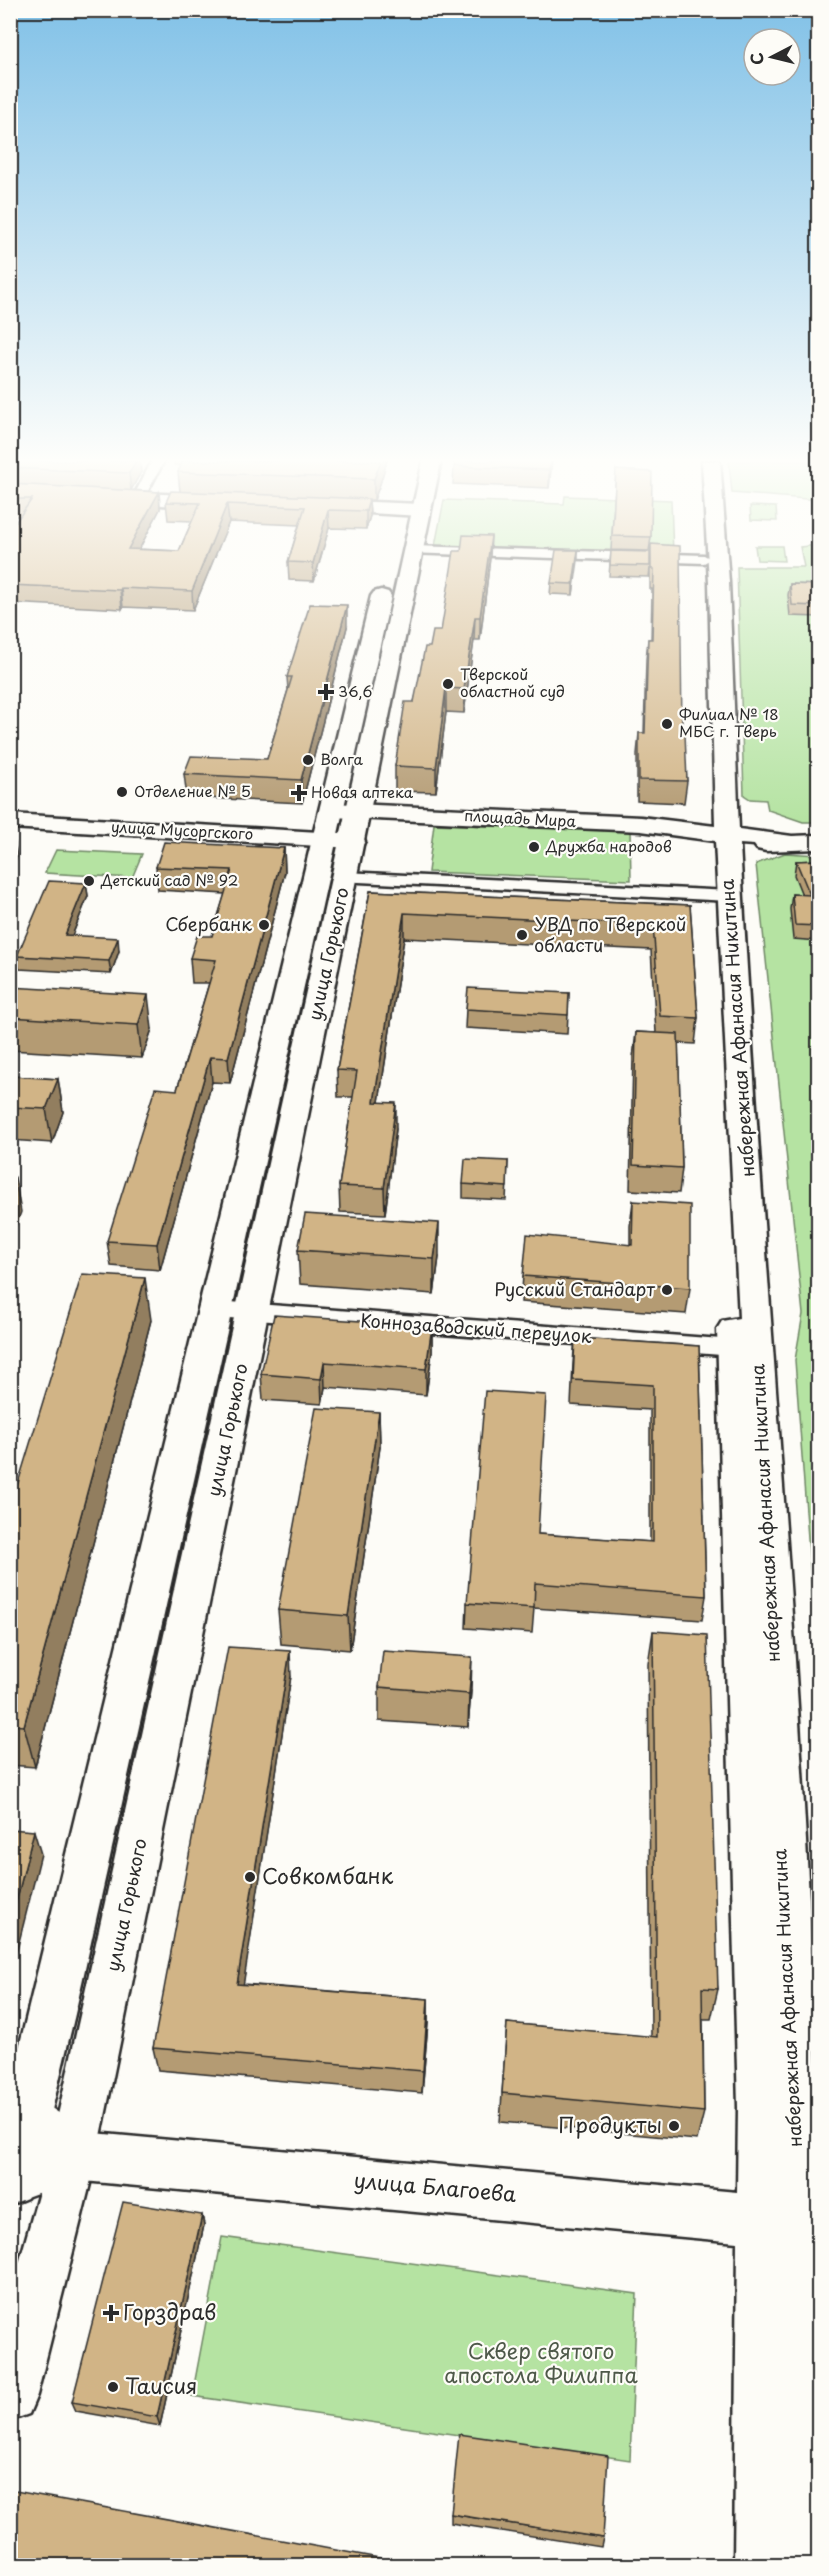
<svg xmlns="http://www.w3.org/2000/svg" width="829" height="2576" font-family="'Playpen Sans',sans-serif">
	<rect width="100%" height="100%" fill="#fdfcf7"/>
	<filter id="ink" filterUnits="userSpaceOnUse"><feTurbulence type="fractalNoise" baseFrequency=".0167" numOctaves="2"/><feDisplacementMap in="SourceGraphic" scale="12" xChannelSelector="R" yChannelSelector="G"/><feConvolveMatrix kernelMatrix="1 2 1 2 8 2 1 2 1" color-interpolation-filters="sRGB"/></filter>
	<g filter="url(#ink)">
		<!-- green -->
		<g fill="#b5e3a2" stroke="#708766" stroke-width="1.5">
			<polygon points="729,461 818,461 818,500 732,493"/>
			<polygon points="565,496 671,500 673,554 435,546 444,500 564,504"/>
			<polygon points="750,506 776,507 777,521 751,520"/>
			<polygon points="818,545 818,822 803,822 768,810 766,800 750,799 744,795 737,567 804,567 800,547"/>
			<polygon points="755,546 782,546 784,561 757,560"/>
			<polygon points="434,824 630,831 631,880 428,872"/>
			<polygon points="56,850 142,854 132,878 45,873"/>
			<polygon points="785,853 818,855 818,1675 795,1360 803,1314 756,864"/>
			<polygon points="222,2237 637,2294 630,2460 192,2396"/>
		</g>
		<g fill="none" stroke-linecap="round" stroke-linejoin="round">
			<defs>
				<g id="street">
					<polygon points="152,461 164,461 142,502 134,502 132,499"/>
					<polygon points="413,546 704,555 711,559 704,563 408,553 406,550"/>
					<polygon points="345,872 730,891 739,896 730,901 339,881 336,877 339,873"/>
					<polygon points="216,1301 735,1340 743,1342 747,1348 743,1354 735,1356 216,1317 208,1315 205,1309 208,1303"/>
				</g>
				<g id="secondary">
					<path d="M702,461H720L729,582L739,829L792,836L818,835V849L766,851L757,849L754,845L740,844C762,1273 807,1702 818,2132C822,2276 818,2421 818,2566H734L737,2242L73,2180L10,2203V2154L26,2149L17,2141L10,2140V2092C41,2096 59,2113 83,2132L737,2192L738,2107L717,1329L722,1321L739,1318L715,841L641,831L332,817L323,815L320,810L323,805L332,803L641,817L715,826L709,582Z"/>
					<polygon points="114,492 213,496 222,502 213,508 107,502 105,498 107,494"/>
					<polygon points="324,500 421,504 430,510 421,516 317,510 315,506 317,502"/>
					<polygon points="10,814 353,834 362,836 365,841 362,846 353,848 10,828"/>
				</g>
				<g id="primary">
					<polygon points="423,461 441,461 97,2156 37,2395 29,2414 10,2421 10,2296 49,2156"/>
					<polygon points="381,590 388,592 391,596 75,2014 35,2181 27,2198 10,2205 10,2085 371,596 374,592"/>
				</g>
			</defs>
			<!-- street casing -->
			<use href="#street" stroke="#2b2b2b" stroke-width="5"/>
			<!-- secondary casing -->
			<use href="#secondary" stroke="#2b2b2b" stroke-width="5"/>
			<!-- primary casing -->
			<use href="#primary" stroke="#2b2b2b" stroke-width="5"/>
			<!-- street -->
			<use href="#street" fill="#fdfcf7" fill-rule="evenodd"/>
			<!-- secondary -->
			<use href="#secondary" fill="#fdfcf7" fill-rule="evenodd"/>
			<!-- primary -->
			<use href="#primary" fill="#fdfcf7" fill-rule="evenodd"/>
		</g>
		<!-- wall -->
		<g fill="#b49b73" stroke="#2b2b2b" stroke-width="1.5">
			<polygon points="10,461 141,472 131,490 159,492 160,509 139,549 179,551 192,521 168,520 166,502 180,491 178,472 181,465 174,465 174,461 387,461 380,484 374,500 369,500 370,516 366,529 329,528 314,581 289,580 288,562 299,525 229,522 193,610 123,607 122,609 10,603 10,530 20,516 10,516"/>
			<polygon points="552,461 549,488 453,484 454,466"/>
			<polygon points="616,470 651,537 649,551 611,550"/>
			<polygon points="651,544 682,734 687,781 684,803 637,801 637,754 639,733 644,733 646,659 648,639 651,639 652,589 650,589 650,568 649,577 609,576 611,551 650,560"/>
			<polygon points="578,550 573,595 550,594 551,583"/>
			<polygon points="490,558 480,640 474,640 464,713 446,712 436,792 395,791 395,766 430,647"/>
			<polygon points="790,584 819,585 819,617 790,616 788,595"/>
			<polygon points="347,627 302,803 187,797 184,774 267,759 288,690 287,677"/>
			<polygon points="284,848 285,872 230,1083 212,1082 160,1270 111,1266 107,1241 177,1090 209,983 192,983 190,958 212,936 225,894 158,890 156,867"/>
			<polygon points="819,860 819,941 793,939 790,909 792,894 802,895 794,875 796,861"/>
			<polygon points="86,883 88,896 72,936 119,951 111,974 19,969 17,956"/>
			<polygon points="370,891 690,905 698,1018 695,1044 678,1043 682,1168 679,1193 630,1190 633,1057 636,1032 656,1033 651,950 404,938 379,1102 396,1129 385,1214 340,1212 339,1186 353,1097 338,1097 337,1070"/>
			<polygon points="10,987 152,1029 142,1058 10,1050"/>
			<polygon points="569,993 567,1034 465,1028 466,1009"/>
			<polygon points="10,1076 58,1079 63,1112 52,1143 10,1140"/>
			<polygon points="508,1161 506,1200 463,1198 463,1184"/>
			<polygon points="633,1201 690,1288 686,1314 521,1302 523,1276 630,1245 630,1226"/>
			<polygon points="298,1250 439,1257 434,1294 300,1284"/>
			<polygon points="151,1320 35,1767 10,1765 10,1509"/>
			<polygon points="432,1326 432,1352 426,1395 325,1387 322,1404 263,1400 261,1374"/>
			<polygon points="575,1338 699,1346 706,1596 702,1620 534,1608 532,1633 466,1628 467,1603 538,1534 650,1542 650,1410 571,1405 573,1363"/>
			<polygon points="379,1412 380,1447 350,1650 281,1644 278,1610"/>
			<polygon points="653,1631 718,1989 711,2019 703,2019 704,2112 697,2140 500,2122 507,2023 651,2037 648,1664"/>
			<polygon points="291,1676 243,1984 428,1999 428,2022 422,2093 158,2070 153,2048"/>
			<polygon points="379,1687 471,1691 468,1727 379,1721"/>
			<polygon points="202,2215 204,2225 160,2426 76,2411 72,2402"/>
			<polygon points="451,2514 603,2538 601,2547 451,2523"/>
		</g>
		<!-- shaded-wall -->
		<g fill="#927e5e" stroke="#2b2b2b" stroke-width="1.5">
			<polygon points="136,461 140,461 141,472 131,490 129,473"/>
			<polygon points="381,461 387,461 380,484 374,500 374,479"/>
			<polygon points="551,461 552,461 549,488 549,470"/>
			<polygon points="159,492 160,509 130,567 128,549"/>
			<polygon points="369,499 370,516 366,529 366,511"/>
			<polygon points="227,504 229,522 193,610 192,591"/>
			<polygon points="328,510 329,528 314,581 313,563"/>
			<polygon points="491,536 490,558 480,640 480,617"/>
			<polygon points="578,550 578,561 573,595 573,584"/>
			<polygon points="121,588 123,607 122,609 120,590"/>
			<polygon points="347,605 347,627 302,803 301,780"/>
			<polygon points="475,617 474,640 464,713 464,689"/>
			<polygon points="446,688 446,712 436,792 436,768"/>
			<polygon points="14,839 17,857 10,870 10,846"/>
			<polygon points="284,848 285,872 230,1083 228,1058"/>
			<polygon points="86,883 88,896 67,948 65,935"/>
			<polygon points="404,913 404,938 375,1128 374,1102"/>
			<polygon points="118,938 119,951 111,974 109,961"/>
			<polygon points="148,995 152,1029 142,1058 138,1025"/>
			<polygon points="210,1057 212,1082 160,1270 157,1244"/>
			<polygon points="58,1079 63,1112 52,1143 46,1109"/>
			<polygon points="396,1103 396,1129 385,1214 384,1188"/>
			<polygon points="15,1178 21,1212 10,1242 10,1189"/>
			<polygon points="439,1223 439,1257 434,1294 434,1259"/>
			<polygon points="145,1278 151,1320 35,1767 24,1726"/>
			<polygon points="432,1326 432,1352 426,1395 426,1369"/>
			<polygon points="324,1362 325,1387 322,1404 321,1379"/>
			<polygon points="379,1412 380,1447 350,1650 348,1616"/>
			<polygon points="290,1651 291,1676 240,2006 237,1984"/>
			<polygon points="472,1657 471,1691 468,1727 469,1694"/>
			<polygon points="34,1831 41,1854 10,1978 10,1926"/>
			<polygon points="428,1999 428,2022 422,2093 423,2071"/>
			<polygon points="202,2215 204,2225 160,2426 157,2417"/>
		</g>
		<!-- building -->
		<g fill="#d1b486" stroke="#2b2b2b" stroke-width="1.5">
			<polygon points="10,461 136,461 129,473 10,468"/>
			<polygon points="183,461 381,461 374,479 178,472"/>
			<polygon points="454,461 551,461 549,470 454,466"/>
			<polygon points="616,470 652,472 651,537 612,536"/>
			<polygon points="10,484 159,492 128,549 179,551 200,503 166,502 171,491 369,499 366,511 328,510 313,563 288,562 305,507 227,504 192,591 121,588 120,590 10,585 10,530 32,499 10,499"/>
			<polygon points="463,535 491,536 480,617 475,617 464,689 446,688 436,768 395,766 405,702 414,702 425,647 430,647 433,631 441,631 454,551 461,551"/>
			<polygon points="651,544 680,546 682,734 685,734 687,781 639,780 639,733 645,733 648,639 652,639 654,569 651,569"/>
			<polygon points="556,550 578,550 573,584 551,583"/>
			<polygon points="611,551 650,552 650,566 610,565"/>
			<polygon points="790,584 819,585 819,606 792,605"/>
			<polygon points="310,604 347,605 301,780 184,774 191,756 267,759 292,677 287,677"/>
			<polygon points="10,839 14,839 10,846"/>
			<polygon points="164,842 284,848 228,1058 210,1057 157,1244 107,1241 155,1088 177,1090 216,960 190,958 197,936 212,936 232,870 156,867"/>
			<polygon points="819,860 819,889 815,896 819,896 819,926 795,925 792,894 810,895 796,861"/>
			<polygon points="49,881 86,883 65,935 118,938 109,961 17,956"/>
			<polygon points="370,891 690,905 698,1018 660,1016 653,925 404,913 374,1102 396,1103 384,1188 339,1186 357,1071 337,1070"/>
			<polygon points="10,987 148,995 138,1025 10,1017"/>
			<polygon points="468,988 569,993 568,1015 466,1009"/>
			<polygon points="636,1032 678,1034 682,1168 633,1165"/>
			<polygon points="10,1076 58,1079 46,1109 10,1107"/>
			<polygon points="465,1159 508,1161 507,1187 463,1184"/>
			<polygon points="10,1177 15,1178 10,1189"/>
			<polygon points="633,1201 690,1205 690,1288 523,1276 527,1234 632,1245"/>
			<polygon points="305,1214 439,1223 434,1259 298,1250"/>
			<polygon points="82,1274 145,1278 24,1726 10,1725 10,1509"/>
			<polygon points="274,1315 432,1326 426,1369 324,1362 321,1379 261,1374"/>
			<polygon points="575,1338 699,1346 706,1596 535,1583 534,1608 467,1603 485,1391 546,1395 538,1534 653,1542 653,1385 573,1380"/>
			<polygon points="316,1408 379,1412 348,1616 278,1610"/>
			<polygon points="653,1631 707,1635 718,1989 702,1988 704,2112 502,2093 507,2023 657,2037"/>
			<polygon points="228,1647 290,1651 237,1984 428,1999 423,2071 153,2048"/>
			<polygon points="383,1651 472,1657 469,1694 379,1687"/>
			<polygon points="10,1829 34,1831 10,1926"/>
			<polygon points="123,2202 202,2215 157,2417 72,2402"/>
			<polygon points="459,2434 608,2456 603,2538 451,2514"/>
			<polygon points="10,2490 417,2565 10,2565"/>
		</g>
	</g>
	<!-- sky -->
	<linearGradient id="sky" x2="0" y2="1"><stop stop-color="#81c1e7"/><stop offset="0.56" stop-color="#fefefb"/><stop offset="1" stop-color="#fefefb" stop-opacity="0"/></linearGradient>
	<rect width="829" height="822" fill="url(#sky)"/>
	<!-- markers -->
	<g fill="#2b2b2b" stroke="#fdfcf7" stroke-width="2">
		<circle cx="448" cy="684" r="6"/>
		<path d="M323 683h6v6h6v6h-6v6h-6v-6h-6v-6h6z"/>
		<circle cx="667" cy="724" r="6"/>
		<circle cx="308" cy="760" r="6"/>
		<circle cx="122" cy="792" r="6"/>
		<path d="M296 784h6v6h6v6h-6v6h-6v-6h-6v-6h6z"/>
		<circle cx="534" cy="847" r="6"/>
		<circle cx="89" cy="881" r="6"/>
		<circle cx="264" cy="925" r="6"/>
		<circle cx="522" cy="935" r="6"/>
		<circle cx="667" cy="1290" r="6"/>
		<circle cx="250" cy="1877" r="6"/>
		<circle cx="674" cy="2126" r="6"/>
		<path d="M108 2304h6v6h6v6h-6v6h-6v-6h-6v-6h6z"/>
		<circle cx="113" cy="2387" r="6"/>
	</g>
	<g text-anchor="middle" stroke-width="4.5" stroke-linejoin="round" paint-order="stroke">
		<!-- far-poi labels -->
		<g font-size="15" fill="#2b2b2b" stroke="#fdfcf7" text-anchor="start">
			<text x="460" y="680">Тверской<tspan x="460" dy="17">областной суд</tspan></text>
			<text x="338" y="697">36,6</text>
			<text x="679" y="720">Филиал № 18<tspan x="679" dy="17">МБС г. Тверь</tspan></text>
			<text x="320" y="765">Волга</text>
			<text x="134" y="797">Отделение № 5</text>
			<text x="311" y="798">Новая аптека</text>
			<text x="546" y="852">Дружба народов</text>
			<text x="101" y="886">Детский сад № 92</text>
		</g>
		<!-- far-street labels -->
		<g font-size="15" fill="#2b2b2b" stroke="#fdfcf7">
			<text transform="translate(520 819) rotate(3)" y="5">площадь Мира</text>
			<text transform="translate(182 831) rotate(3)" y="5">улица Мусоргского</text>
		</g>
		<!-- poi labels -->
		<g font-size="18" fill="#2b2b2b" stroke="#fdfcf7" text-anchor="end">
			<text x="252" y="931">Сбербанк</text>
			<text x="534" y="931" text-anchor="start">УВД по Тверской<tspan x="534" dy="21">области</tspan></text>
			<text x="655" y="1296">Русский Стандарт</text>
		</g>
		<!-- street labels -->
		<g font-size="18" fill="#2b2b2b" stroke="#fdfcf7">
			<text transform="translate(329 954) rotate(-78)" y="6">улица Горького</text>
			<text transform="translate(738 1028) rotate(-94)" y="6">набережная Афанасия Никитина</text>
			<text transform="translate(476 1329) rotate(4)" y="6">Коннозаводский переулок</text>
			<text transform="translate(228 1430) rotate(-78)" y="6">улица Горького</text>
			<text transform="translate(766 1513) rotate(-93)" y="6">набережная Афанасия Никитина</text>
			<text transform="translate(127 1905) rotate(-78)" y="6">улица Горького</text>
			<text transform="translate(788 1998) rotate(-93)" y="6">набережная Афанасия Никитина</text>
		</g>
		<!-- near-poi labels -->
		<g font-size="21" fill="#2b2b2b" stroke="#fdfcf7" text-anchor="start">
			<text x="262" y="1884">Совкомбанк</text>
			<text x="662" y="2133" text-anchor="end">Продукты</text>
			<text x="123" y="2320">Горздрав</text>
			<text x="125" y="2394">Таисия</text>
		</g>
		<!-- near-street labels -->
		<g font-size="21" fill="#2b2b2b" stroke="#fdfcf7">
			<text transform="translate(435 2188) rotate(5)" y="7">улица Благоева</text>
		</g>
		<!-- near-park labels -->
		<g font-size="21" fill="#4e5949" stroke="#fdfcf7">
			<text x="541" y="2359">Сквер святого<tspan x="541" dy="24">апостола Филиппа</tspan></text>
		</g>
	</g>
	<!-- margin -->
	<rect width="829" height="2576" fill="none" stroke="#fdfcf7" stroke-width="36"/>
	<rect x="18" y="18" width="793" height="2540" fill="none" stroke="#2b2b2b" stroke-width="2" filter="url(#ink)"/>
	<!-- north arrow -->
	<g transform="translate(772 57) rotate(263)"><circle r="28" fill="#fdfcf7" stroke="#a9a8a5" stroke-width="1.5"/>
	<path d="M0-4.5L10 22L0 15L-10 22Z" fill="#2b2b2b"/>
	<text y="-9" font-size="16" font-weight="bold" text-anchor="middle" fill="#2b2b2b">С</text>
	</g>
</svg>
